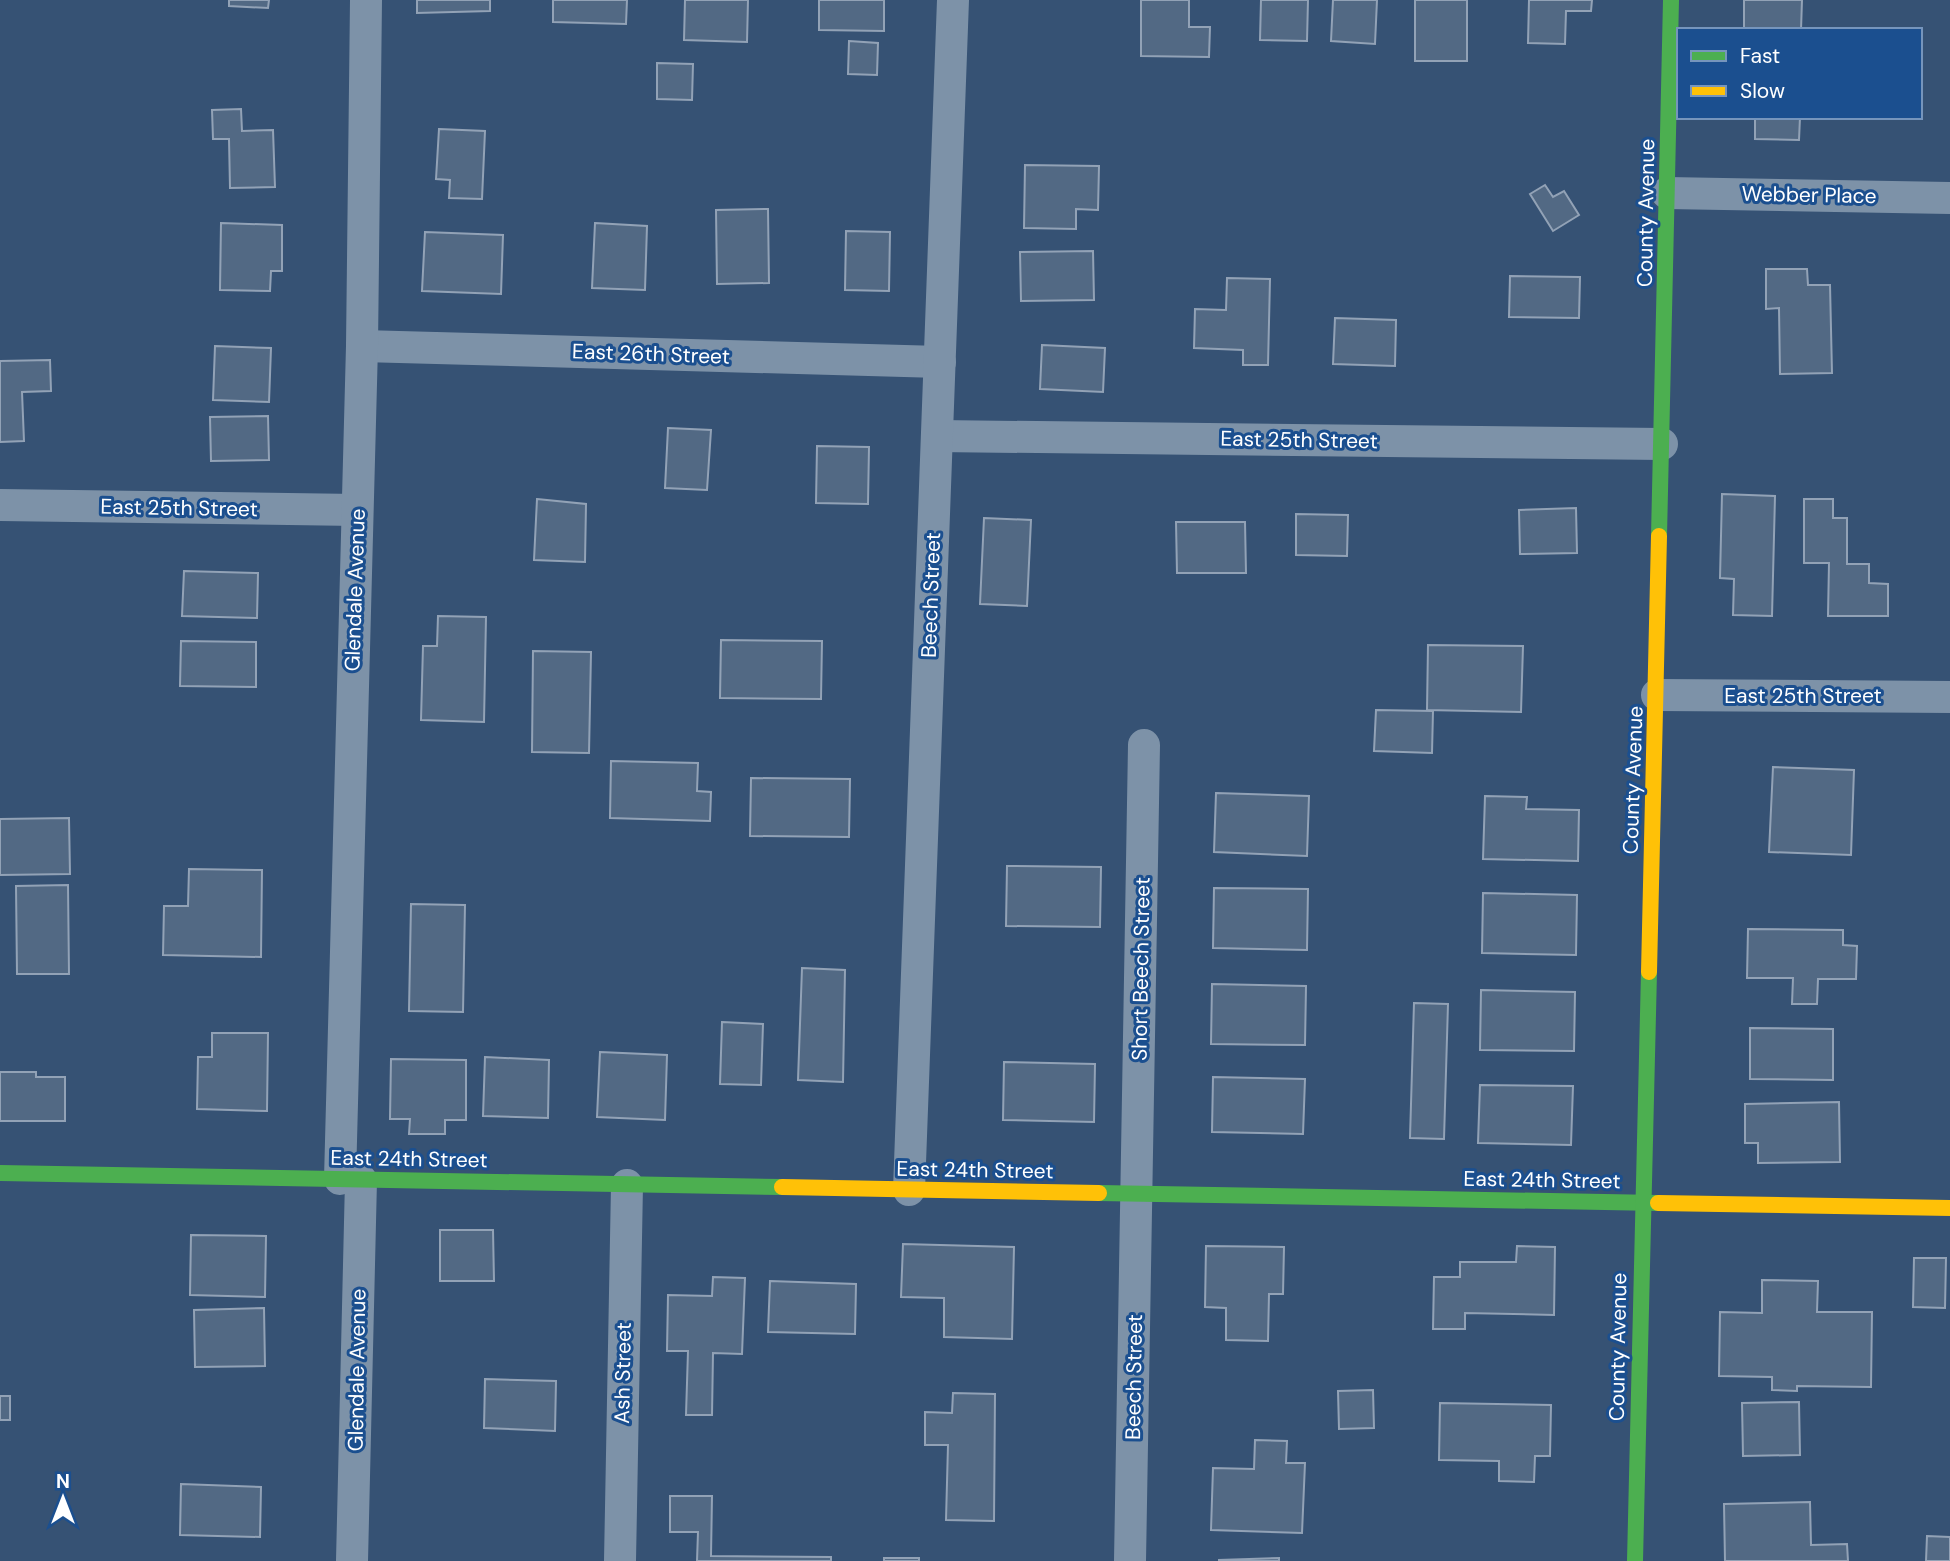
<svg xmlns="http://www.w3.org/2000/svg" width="1950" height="1561" font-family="'DM Sans',sans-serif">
	<rect width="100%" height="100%" fill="#365274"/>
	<!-- building -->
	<g fill="#526984" stroke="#92a2b6" stroke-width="2">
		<polygon points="229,0 269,0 268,8 229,6"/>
		<polygon points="417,0 490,0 490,11 417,13"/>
		<polygon points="553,0 627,0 626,24 553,22"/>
		<polygon points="685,0 748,0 747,42 684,40"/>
		<polygon points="819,0 884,0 884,31 819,30"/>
		<polygon points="1141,0 1189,0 1189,27 1210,27 1209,57 1141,56"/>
		<polygon points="1261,0 1308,0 1307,41 1260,40"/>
		<polygon points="1333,0 1377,0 1375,44 1331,41"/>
		<rect x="1415" y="0" width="52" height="61"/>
		<polygon points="1529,0 1592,0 1591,11 1566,11 1565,44 1528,43"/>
		<polygon points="1744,0 1802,0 1801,30 1744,30"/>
		<polygon points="849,41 878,43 877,75 848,74"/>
		<polygon points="657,63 693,64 692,100 657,99"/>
		<polygon points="241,109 242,131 273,130 275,187 230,188 229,139 213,139 212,110"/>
		<polygon points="1755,117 1800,117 1799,140 1755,139"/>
		<polygon points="439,129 485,131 482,199 449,198 450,180 436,179"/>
		<polygon points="1025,165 1099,166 1098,210 1076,209 1076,229 1024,228"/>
		<polygon points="1545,185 1553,197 1564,191 1579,215 1553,231 1530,194"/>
		<polygon points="768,209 769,283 717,284 716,210"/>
		<polygon points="221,223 282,225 282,271 271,271 270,291 220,290"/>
		<polygon points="595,223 647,226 645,290 592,288"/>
		<polygon points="846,231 890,232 889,291 845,290"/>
		<polygon points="425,232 503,235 501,294 422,291"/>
		<polygon points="1093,251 1094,300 1021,301 1020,252"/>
		<polygon points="1766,269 1807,269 1808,285 1830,285 1832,373 1780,374 1779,308 1766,309"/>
		<polygon points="1510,276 1580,277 1579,318 1509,317"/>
		<polygon points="1227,278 1270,279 1268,365 1243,365 1243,350 1194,348 1195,309 1226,310"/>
		<polygon points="1335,318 1396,320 1395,366 1333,364"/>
		<polygon points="1042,345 1105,348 1103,392 1040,389"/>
		<polygon points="215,346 271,348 269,402 213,400"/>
		<polygon points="50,360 51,391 22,392 24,441 0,442 0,361"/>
		<polygon points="268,416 269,460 211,461 210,417"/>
		<polygon points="668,428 711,430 707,490 665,488"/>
		<polygon points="817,446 869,447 868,504 816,503"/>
		<polygon points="1722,494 1775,496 1772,616 1733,615 1734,579 1720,578"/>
		<polygon points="537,499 586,504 585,562 534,560"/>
		<polygon points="1804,499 1833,499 1833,518 1847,518 1847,564 1869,564 1869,583 1888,584 1888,616 1828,616 1829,563 1804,563"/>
		<polygon points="1576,508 1577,553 1520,554 1519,510"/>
		<polygon points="1296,514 1348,515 1347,556 1296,555"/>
		<polygon points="984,518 1031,520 1027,606 980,604"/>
		<polygon points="1176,522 1245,522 1246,573 1177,573"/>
		<polygon points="184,571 258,573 257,618 182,616"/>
		<polygon points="438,616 486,617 484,722 421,720 423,646 437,646"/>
		<polygon points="721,640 822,641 821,699 720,698"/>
		<polygon points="181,641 256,642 256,687 180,686"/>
		<polygon points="1428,645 1523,646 1521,712 1427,710"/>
		<polygon points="533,651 591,652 589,753 532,752"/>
		<polygon points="1376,710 1433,711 1432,753 1374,751"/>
		<polygon points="611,761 698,763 697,791 711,792 710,821 610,818"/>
		<polygon points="1773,767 1854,770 1851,855 1769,852"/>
		<polygon points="751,778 850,779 849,837 750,836"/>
		<polygon points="1216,793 1309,796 1307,856 1214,852"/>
		<polygon points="1485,796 1527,797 1526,809 1579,810 1578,861 1483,859"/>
		<polygon points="69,818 70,874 0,875 0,819"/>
		<polygon points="1007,866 1101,867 1100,927 1006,926"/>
		<polygon points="189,869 262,870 261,957 163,955 164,906 188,906"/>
		<polygon points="68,885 69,974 17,974 16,886"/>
		<polygon points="1214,888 1308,889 1307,950 1213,948"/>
		<polygon points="1483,893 1577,895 1576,955 1482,953"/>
		<polygon points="411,904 465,905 463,1012 409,1011"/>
		<polygon points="1748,929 1843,930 1843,945 1857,946 1856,979 1818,979 1817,1004 1792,1004 1793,978 1747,978"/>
		<polygon points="802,968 845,970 843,1082 798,1080"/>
		<polygon points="1212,984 1306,986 1305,1045 1211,1044"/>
		<polygon points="1481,990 1575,992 1574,1051 1480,1050"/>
		<polygon points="1414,1003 1448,1004 1444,1139 1410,1138"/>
		<polygon points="722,1022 763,1024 761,1085 720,1084"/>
		<polygon points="1750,1028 1833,1029 1833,1080 1750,1079"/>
		<polygon points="212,1033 268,1033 267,1111 197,1109 198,1057 212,1057"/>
		<polygon points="600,1052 667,1055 665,1120 597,1117"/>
		<polygon points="485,1057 549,1060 548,1118 483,1116"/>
		<polygon points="391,1059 466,1060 466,1120 445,1120 445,1134 409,1134 410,1119 390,1119"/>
		<polygon points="1004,1062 1095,1064 1094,1122 1003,1120"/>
		<polygon points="0,1072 36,1072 36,1077 65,1077 65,1121 0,1121"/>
		<polygon points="1213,1077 1305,1079 1303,1134 1212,1132"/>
		<polygon points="1480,1085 1573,1086 1571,1145 1478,1143"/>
		<polygon points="1839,1102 1840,1162 1758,1163 1758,1143 1745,1143 1745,1104"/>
		<polygon points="440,1230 493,1230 494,1281 440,1281"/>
		<polygon points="191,1235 266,1236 265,1297 190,1295"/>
		<polygon points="903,1244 1014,1247 1012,1339 944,1337 944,1298 901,1297"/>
		<polygon points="1206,1246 1284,1247 1283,1294 1269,1294 1268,1341 1226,1340 1226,1308 1205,1307"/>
		<polygon points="1517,1246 1555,1247 1554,1315 1465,1313 1465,1329 1433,1329 1434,1277 1460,1277 1460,1262 1516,1262"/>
		<polygon points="1914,1258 1946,1258 1945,1308 1913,1307"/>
		<polygon points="713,1277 745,1278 742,1354 713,1353 712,1415 686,1415 688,1351 667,1351 668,1295 712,1296"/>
		<polygon points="1762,1280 1818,1281 1817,1312 1872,1312 1871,1387 1797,1386 1797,1391 1772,1390 1772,1377 1719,1376 1720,1312 1762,1313"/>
		<polygon points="770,1281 856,1284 855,1334 768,1332"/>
		<polygon points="264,1308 265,1366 195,1367 194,1310"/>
		<polygon points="485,1379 556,1381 555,1431 484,1428"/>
		<polygon points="1373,1390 1374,1428 1339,1429 1338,1391"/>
		<polygon points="953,1393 995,1394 994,1521 946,1520 948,1445 925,1445 925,1412 952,1413"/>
		<rect x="0" y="1396" width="10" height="24"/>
		<polygon points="1799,1402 1800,1455 1743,1456 1742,1403"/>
		<polygon points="1440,1403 1551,1405 1550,1456 1535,1456 1534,1482 1499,1481 1499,1461 1439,1460"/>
		<polygon points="1255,1440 1287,1441 1286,1463 1305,1463 1302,1533 1211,1530 1213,1468 1254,1469"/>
		<polygon points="181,1484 261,1487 260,1537 180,1535"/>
		<polygon points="670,1496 712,1496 711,1556 831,1557 831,1561 697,1561 698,1532 670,1532"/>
		<polygon points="1810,1502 1811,1545 1847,1544 1848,1561 1725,1561 1724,1504"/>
		<polygon points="1927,1536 1950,1537 1950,1561 1926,1561"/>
		<rect x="884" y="1558" width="35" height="3"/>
		<polygon points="1279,1558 1279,1561 1219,1561 1219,1560"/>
	</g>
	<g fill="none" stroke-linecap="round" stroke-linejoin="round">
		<!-- street -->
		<g stroke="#7d92a8" stroke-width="32">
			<polyline points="1667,193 1950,198"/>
			<polyline points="362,346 940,362"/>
			<polyline points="937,436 1662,444"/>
			<polyline points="0,505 357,510"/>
			<polyline points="1657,695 1950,697"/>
			<polyline points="340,1179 362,346 366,0"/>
			<polyline points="909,1190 953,0"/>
			<polyline points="352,1561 361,1180"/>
			<polyline points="620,1561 627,1185"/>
			<polyline points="1130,1561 1144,745"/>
		</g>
		<!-- fast -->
		<g stroke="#4caf50" stroke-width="16">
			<polyline points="1659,536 1671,0"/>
			<polyline points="0,1173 782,1187"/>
			<polyline points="1099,1193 1658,1203"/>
			<polyline points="1635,1561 1649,972"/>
		</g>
		<!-- slow -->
		<g stroke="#ffc107" stroke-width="16">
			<polyline points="1649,972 1659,536"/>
			<polyline points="782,1187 1099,1193"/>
			<polyline points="1658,1203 1950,1208"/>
		</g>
	</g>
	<g text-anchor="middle" stroke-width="6" stroke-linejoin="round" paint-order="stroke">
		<!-- street labels -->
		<g font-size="21" fill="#fff" stroke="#1b4f8f">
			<text transform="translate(1809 195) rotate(1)" y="7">Webber Place</text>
			<text transform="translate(1646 213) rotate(-89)" y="7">County Avenue</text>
			<text transform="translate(651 354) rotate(2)" y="7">East 26th Street</text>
			<text transform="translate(1299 440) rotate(1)" y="7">East 25th Street</text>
			<text transform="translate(179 508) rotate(1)" y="7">East 25th Street</text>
			<text transform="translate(355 590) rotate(-88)" y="7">Glendale Avenue</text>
			<text transform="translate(931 595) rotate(-88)" y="7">Beech Street</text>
			<text x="1803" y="703">East 25th Street</text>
			<text transform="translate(1633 780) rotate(-88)" y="7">County Avenue</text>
			<text transform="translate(1141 969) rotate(-89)" y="7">Short Beech Street</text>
			<text transform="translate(409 1159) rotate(1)" y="7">East 24th Street</text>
			<text transform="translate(975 1170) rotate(1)" y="7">East 24th Street</text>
			<text transform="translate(1542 1180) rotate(1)" y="7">East 24th Street</text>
			<text transform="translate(1618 1347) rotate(-89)" y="7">County Avenue</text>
			<text transform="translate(357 1370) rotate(-89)" y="7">Glendale Avenue</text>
			<text transform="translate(623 1373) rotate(-89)" y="7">Ash Street</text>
			<text transform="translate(1134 1377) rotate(-89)" y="7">Beech Street</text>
		</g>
	</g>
	<!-- legend -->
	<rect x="1677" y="28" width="245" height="91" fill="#1b4f8f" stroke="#7695bc" stroke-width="2"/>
	<rect x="1691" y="51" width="35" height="10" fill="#4caf50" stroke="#7695bc" stroke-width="2"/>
	<text x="1740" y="63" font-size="21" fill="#ffffff">Fast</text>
	<rect x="1691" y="86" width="35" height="10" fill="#ffc107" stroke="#7695bc" stroke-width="2"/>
	<text x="1740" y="98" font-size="21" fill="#ffffff">Slow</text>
	<!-- north arrow -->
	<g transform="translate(63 1498)" stroke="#1b4f8f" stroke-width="5" paint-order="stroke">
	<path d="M0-5L12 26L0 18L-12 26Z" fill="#ffffff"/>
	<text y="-10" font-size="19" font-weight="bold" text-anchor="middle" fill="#ffffff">N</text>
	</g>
</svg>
